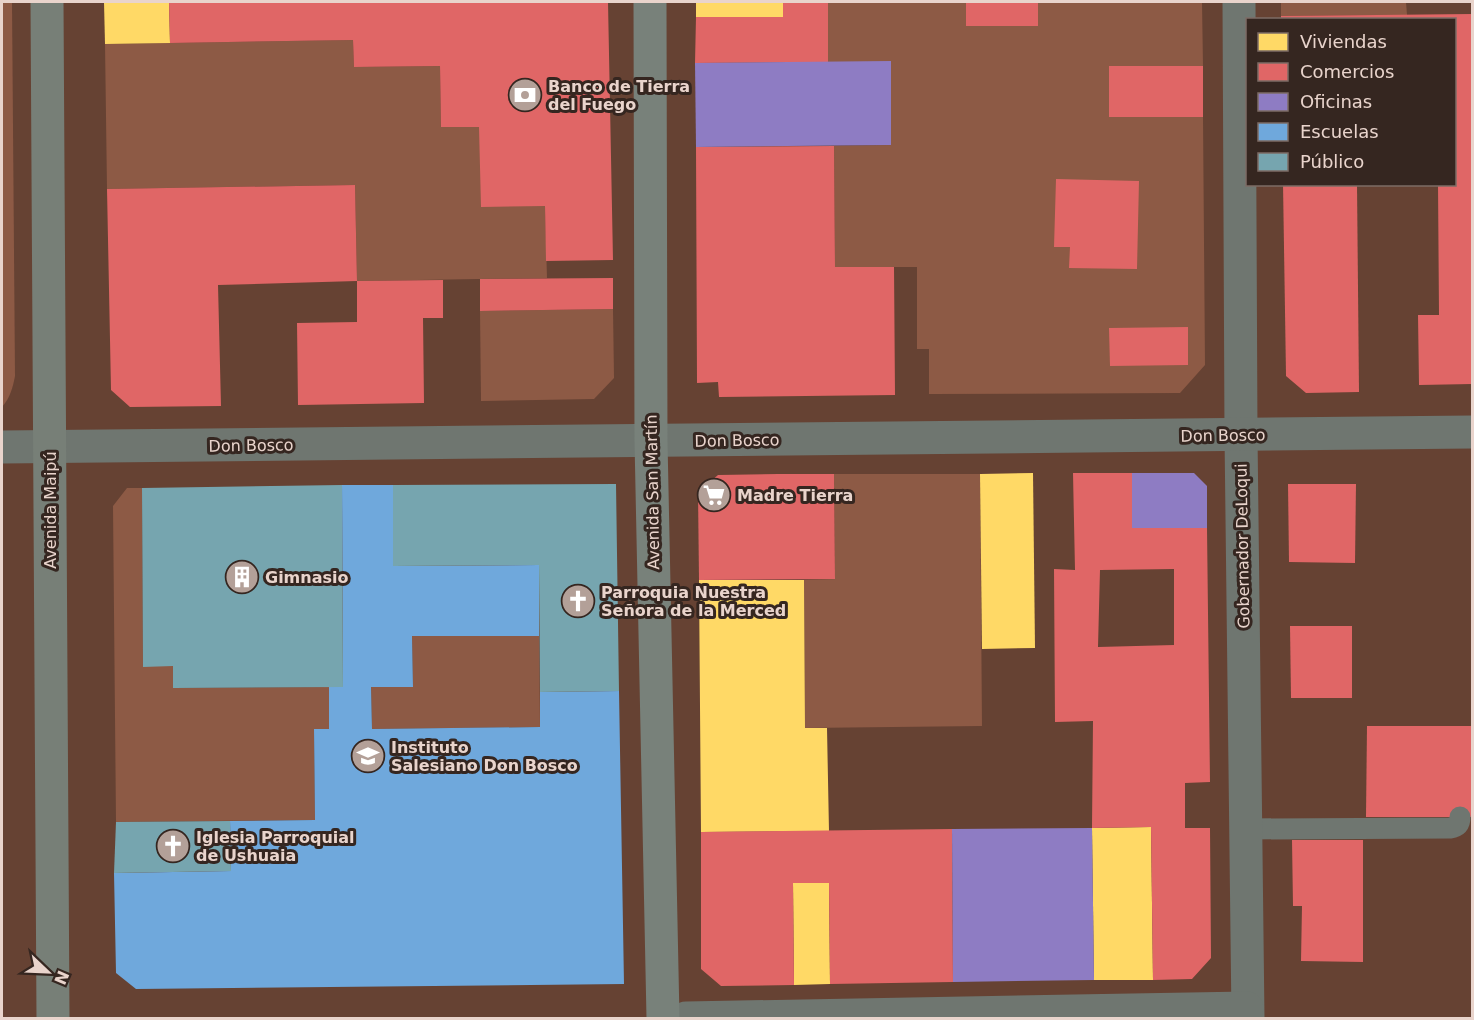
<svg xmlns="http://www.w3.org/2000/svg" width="1474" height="1020" font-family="'DejaVu Sans',sans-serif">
	<rect width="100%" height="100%" fill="#503f38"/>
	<!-- built -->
	<path fill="#664233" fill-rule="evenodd" d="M2,2H1472V1018H2ZM1248,20H1454V184H1248Z"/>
	<!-- green -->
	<g fill="#8d5a45">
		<path d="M2,2H12L15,376C13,387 10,398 2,407Z"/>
		<polygon points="828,2 966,2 967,26 1037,26 1038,2 1202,2 1203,66 1109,66 1110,117 1203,117 1205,365 1180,393 929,394 929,349 917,349 917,267 835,267 834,146 891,145 891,62 828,62"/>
		<polygon points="1281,2 1406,2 1407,15 1281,16"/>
		<polygon points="353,40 354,67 440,66 441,127 479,127 545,206 547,278 357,281 355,185 107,189 105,44"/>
		<polygon points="613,309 614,378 594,399 481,401 480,311"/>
		<polygon points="834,474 980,474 982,726 805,728 804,580 835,579"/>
		<polygon points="127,488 142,488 143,666 173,666 173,688 329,687 329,729 314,729 315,820 116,822 113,506"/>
		<polygon points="412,636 539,636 540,727 372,729 371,687 413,687"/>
	</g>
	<!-- homes -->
	<g fill="#ffd966">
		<polygon points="104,2 169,2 170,43 105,44"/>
		<rect x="696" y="2" width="87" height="15"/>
		<polygon points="1033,473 1035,648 982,649 980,474"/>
		<polygon points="699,580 804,580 805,728 827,728 829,831 701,832"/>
		<polygon points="1151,827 1153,980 1094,980 1092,828"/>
		<polygon points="793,883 829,883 830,984 794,985"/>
	</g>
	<!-- shops -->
	<g fill="#e06666" fill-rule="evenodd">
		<polygon points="169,2 608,2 613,260 546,261 545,206 481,207 479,127 441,127 440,66 354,67 353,40 170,43"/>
		<polygon points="783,2 828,2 828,62 695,63 696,17 783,17"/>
		<rect x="966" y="2" width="72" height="24"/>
		<polygon points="1472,14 1472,384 1419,385 1418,315 1439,315 1438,184 1454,184 1454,20 1281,20 1281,16"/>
		<rect x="1109" y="66" width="94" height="51"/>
		<polygon points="834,146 835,267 894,267 895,395 719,397 718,382 697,383 696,147"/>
		<polygon points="1056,179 1139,181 1137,269 1069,268 1070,247 1054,247"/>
		<polygon points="1283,184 1357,184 1359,392 1306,393 1286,376"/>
		<polygon points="355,185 357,281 443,280 443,318 423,318 424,403 298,405 297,323 357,322 357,281 218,285 221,406 130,407 111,390 107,189"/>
		<polygon points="613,278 613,309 480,311 480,279"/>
		<polygon points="1188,327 1188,365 1110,366 1109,328"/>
		<path d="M1073,473H1132V528H1207L1210,782L1185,783V828H1210L1211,958L1192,979L1153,980L1151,827L1092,828L1093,721L1055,722L1054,569L1075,570ZM1174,569V645L1098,647L1100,570Z"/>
		<polygon points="778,474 834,474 835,579 699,580 698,492 718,475"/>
		<polygon points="1288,484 1356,484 1355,563 1289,562"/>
		<polygon points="1290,626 1352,626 1352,698 1291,698"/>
		<polygon points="1367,726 1472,726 1472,817 1366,817"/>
		<polygon points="952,829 953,982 830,984 829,883 793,883 794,985 721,986 701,969 701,832"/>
		<polygon points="1292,840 1363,840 1363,962 1301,961 1302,906 1293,906"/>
	</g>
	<!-- offices -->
	<g fill="#8e7cc3">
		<polygon points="891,61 891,145 696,147 695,63"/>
		<polygon points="1132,473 1194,473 1207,486 1207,528 1132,528"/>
		<polygon points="1092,828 1094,980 953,982 952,829"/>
	</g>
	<!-- schools -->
	<polygon fill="#6fa8dc" points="342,485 393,485 393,566 539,565 539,636 412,636 413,687 371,687 372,729 540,727 540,692 619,691 624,984 136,989 116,973 114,873 231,871 230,821 315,820 314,729 329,729 329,687 343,687"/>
	<!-- public -->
	<g fill="#76a5af">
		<polygon points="616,484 619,691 540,692 539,565 393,566 393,485"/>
		<polygon points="342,485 343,687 173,688 173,666 143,667 142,488"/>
		<polygon points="230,821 231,871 114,873 116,822"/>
	</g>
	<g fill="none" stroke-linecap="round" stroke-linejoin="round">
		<!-- lane -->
		<path stroke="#6f7670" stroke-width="21" d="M1246,829L1450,828C1457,827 1460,825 1460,817"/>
		<!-- street -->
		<g stroke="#6f7670" stroke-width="33">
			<polyline points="1239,2 1241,435 1248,1018"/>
			<polyline points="2,447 1472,432"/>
			<polyline points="686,1018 1247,1008"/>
		</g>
		<!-- secondary -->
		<polyline stroke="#78817a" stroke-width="33" points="650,2 651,441 663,1018"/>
		<!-- primary -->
		<polyline stroke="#777f77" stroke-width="33" points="47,2 53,1018"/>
	</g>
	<!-- icons -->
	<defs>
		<symbol id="bank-disc" viewBox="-11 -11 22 22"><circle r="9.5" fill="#b3a098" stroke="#352620"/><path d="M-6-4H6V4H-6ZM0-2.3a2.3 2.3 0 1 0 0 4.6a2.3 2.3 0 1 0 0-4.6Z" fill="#fff"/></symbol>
		<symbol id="supermarket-disc" viewBox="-11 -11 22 22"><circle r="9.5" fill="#b3a098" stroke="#352620"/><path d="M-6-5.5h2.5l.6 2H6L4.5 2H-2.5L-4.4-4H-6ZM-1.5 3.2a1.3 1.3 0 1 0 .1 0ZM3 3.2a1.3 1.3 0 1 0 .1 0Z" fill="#fff"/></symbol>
		<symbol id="building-disc" viewBox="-11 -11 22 22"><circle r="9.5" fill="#b3a098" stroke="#352620"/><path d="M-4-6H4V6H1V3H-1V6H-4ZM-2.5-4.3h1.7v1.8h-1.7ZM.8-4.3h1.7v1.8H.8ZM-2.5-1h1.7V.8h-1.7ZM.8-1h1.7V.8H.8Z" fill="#fff"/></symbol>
		<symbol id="church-disc" viewBox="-11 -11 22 22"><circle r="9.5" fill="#b3a098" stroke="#352620"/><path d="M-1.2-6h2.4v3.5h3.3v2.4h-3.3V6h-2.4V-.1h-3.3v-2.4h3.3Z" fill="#fff"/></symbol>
		<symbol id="school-disc" viewBox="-11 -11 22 22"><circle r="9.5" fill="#b3a098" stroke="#352620"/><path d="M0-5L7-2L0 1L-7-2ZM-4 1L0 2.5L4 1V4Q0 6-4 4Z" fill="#fff"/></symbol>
	</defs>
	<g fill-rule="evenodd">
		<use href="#bank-disc" x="506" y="76" width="38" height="38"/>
		<use href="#supermarket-disc" x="695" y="476" width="38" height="38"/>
		<use href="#building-disc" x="223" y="558" width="38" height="38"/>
		<use href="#church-disc" x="559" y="582" width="38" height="38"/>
		<use href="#school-disc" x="349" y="737" width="38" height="38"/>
		<use href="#church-disc" x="154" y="827" width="38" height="38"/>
	</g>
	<g text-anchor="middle" stroke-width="6" stroke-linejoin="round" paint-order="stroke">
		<!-- poi labels -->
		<g font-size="16" font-weight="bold" fill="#e9d4cc" stroke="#352620" text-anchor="start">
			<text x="548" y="92">Banco de Tierra<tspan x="548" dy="18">del Fuego</tspan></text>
			<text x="737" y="501">Madre Tierra</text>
			<text x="265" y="583">Gimnasio</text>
			<text x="601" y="598">Parroquia Nuestra<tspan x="601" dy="18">Señora de la Merced</tspan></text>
			<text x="391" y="753">Instituto<tspan x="391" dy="18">Salesiano Don Bosco</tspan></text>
			<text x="196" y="843">Iglesia Parroquial<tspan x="196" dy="18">de Ushuaia</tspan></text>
		</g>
		<!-- street labels -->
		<g font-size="16" fill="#e9d4cc" stroke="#352620">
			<text transform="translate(1223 435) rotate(-1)" y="6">Don Bosco</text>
			<text transform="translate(737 440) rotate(-1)" y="6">Don Bosco</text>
			<text transform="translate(251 445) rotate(-1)" y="6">Don Bosco</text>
			<text transform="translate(652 492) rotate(-91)" y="6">Avenida San Martín</text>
			<text transform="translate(50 510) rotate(-90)" y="6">Avenida Maipú</text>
			<text transform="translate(1242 546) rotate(-91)" y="6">Gobernador DeLoqui</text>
		</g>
	</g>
	<!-- border -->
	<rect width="1474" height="1020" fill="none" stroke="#e9d4cc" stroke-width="6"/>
	<!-- legend -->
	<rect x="1246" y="18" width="210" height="168" fill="#352620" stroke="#7d6c65" stroke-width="1.5"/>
	<rect x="1258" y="33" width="30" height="18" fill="#ffd966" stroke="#7d6c65" stroke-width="1.5"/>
	<text x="1300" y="48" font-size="18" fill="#e9d4cc">Viviendas</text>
	<rect x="1258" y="63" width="30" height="18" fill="#e06666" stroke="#7d6c65" stroke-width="1.5"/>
	<text x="1300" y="78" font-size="18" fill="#e9d4cc">Comercios</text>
	<rect x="1258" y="93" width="30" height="18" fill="#8e7cc3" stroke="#7d6c65" stroke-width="1.5"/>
	<text x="1300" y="108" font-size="18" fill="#e9d4cc">Oficinas</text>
	<rect x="1258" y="123" width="30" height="18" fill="#6fa8dc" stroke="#7d6c65" stroke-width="1.5"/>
	<text x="1300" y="138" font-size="18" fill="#e9d4cc">Escuelas</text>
	<rect x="1258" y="153" width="30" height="18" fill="#76a5af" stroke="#7d6c65" stroke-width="1.5"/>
	<text x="1300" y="168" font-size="18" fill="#e9d4cc">Público</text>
	<!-- north arrow -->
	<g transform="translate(48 972) rotate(113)" stroke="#352620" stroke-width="4.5" paint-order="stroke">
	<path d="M0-4.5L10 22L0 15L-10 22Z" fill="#e9d4cc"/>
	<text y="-9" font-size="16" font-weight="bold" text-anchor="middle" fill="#e9d4cc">N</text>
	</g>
</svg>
